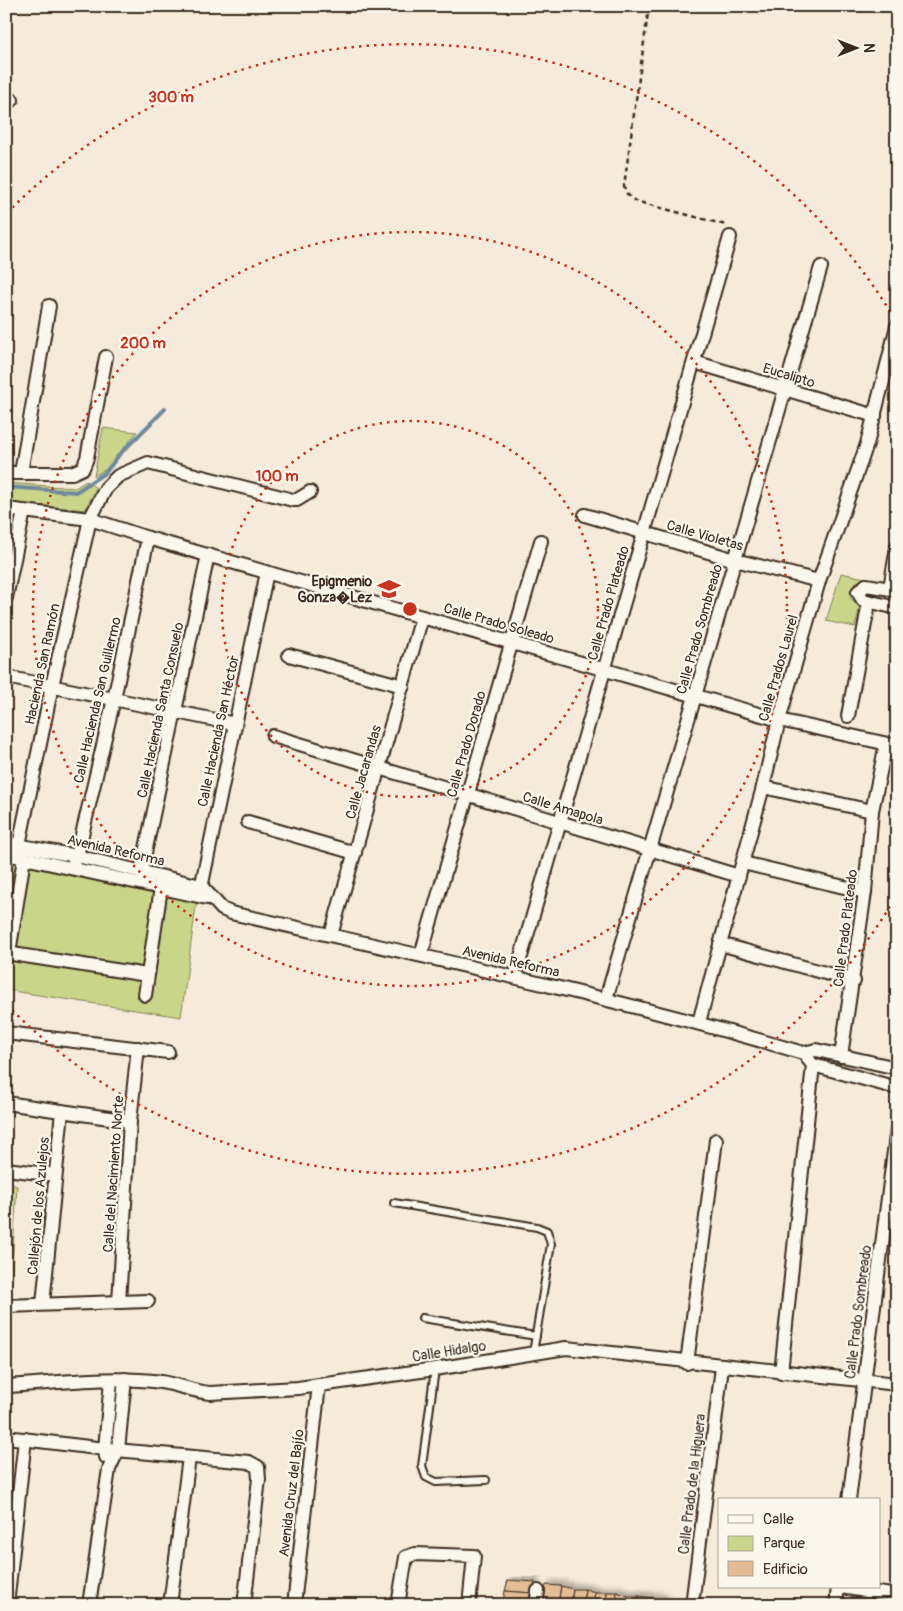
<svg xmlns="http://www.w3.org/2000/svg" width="903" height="1611" font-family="Pangolin,sans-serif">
	<defs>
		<filter id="shadow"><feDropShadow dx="4.5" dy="-4.5" stdDeviation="2.5" flood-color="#0004"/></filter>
	</defs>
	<rect width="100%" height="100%" fill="#f6ebda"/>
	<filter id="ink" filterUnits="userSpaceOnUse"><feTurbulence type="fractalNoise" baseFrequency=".02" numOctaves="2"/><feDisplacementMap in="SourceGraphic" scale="10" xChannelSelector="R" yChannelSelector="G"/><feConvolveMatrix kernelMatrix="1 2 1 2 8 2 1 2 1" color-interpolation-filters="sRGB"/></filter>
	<g filter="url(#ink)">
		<!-- green -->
		<g fill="#c9d68a" stroke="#828054">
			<polygon points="103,428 137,432 106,469 94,476"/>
			<polygon points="86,481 96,488 85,510 6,502 6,483 75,488"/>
			<polygon points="841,573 870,579 856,582 850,590 851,599 860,606 855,627 826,621"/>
			<polygon points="6,851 198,891 181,1017 6,990"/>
			<polygon points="8,1183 17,1186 10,1297 6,1297 6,1198"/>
		</g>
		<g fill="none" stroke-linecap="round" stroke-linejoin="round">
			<!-- stream -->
			<polyline stroke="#708a9d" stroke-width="4" points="6,487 76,492 106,472 119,455 165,409"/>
		</g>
		<!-- building -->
		<g fill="#e3bc94" stroke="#3b2a1e" filter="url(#shadow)">
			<polygon points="508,1580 535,1582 532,1593 505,1591"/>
			<polygon points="546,1585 561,1586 558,1605 543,1605"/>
			<polygon points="561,1586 573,1589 571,1605 558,1605"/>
			<polygon points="573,1589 585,1589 583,1605 571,1605"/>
			<polygon points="585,1589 595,1592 593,1605 583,1605"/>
			<polygon points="505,1591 532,1593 529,1605 503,1603"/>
			<polygon points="595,1592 607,1592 606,1605 593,1605"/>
			<polygon points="607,1592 617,1592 616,1605 606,1605"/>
			<polygon points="617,1592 628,1596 626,1605 616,1605"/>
			<polygon points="628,1596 639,1596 638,1605 626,1605"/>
			<polygon points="639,1596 653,1598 652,1605 638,1605"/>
			<polygon points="653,1598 664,1599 663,1605 652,1605"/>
		</g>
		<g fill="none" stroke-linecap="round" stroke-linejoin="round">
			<defs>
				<g id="lane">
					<polyline points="394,1203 537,1227 547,1231 551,1244 533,1353"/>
					<polyline points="422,1318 536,1336"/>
					<polyline points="435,1369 422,1466 426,1477 436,1482 486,1480"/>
				</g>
				<g id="street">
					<polyline points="6,98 12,100"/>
					<polyline points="694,362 875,416"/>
					<polyline points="6,473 72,473 83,468 87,458 106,357"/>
					<polyline points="21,473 49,306"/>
					<polyline points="6,509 90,519 148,538 779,720 897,746"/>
					<polyline points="585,515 735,560 819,581"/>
					<polyline points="890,588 897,547"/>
					<polyline points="897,590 866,585 858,592 863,600 897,608"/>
					<polyline points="6,598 24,511"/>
					<polyline points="289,655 403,686"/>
					<polyline points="6,677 235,724"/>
					<polyline points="848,716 869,602"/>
					<polyline points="273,736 739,876"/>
					<polyline points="763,787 872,811"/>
					<polyline points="248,822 355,853"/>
					<path d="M6,843L77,856L201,886L222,909L231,913C422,956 614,997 803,1053L816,1050L897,1068"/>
					<polyline points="19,845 52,686 90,519 106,488 118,476 148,463 293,500 297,500 310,492"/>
					<polyline points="6,854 207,898"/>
					<polyline points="743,863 865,892"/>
					<polyline points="72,868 77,856 114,699 148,538"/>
					<polyline points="141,872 208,555"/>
					<polyline points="200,893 267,572"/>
					<polyline points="331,935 422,617"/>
					<polyline points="720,944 854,981"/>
					<polyline points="6,953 147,975"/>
					<polyline points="9,953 24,858"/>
					<polyline points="421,955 541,541"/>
					<polyline points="515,977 730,237"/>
					<polyline points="145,995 162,881"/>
					<polyline points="606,999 821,267"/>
					<polyline points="699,1022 763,787 779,720 819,581 867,444 897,326"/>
					<polyline points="6,1033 168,1052"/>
					<polyline points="841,1056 865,892 872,811 886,744"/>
					<polyline points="808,1059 813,1065 897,1088"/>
					<polyline points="6,1103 130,1121"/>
					<polyline points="6,1169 55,1175"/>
					<polyline points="119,1302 130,1121 138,1048"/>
					<polyline points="43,1304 62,1111"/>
					<polyline points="6,1306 148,1301"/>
					<polyline points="687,1363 716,1140"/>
					<polyline points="781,1373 813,1065"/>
					<path d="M6,1386C57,1383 110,1375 161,1382C178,1384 193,1392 210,1393L298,1388L435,1369L566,1348L897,1384"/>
					<polyline points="6,1437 105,1449 249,1462 258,1467 259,1479 244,1605"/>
					<polyline points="106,1457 105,1449 111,1380"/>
					<polyline points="849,1500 897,1128"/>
					<polyline points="841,1587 897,1596"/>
					<polyline points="7,1605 25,1439"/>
					<polyline points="89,1605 109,1469 118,1450 125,1379"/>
					<polyline points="170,1605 189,1457"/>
					<polyline points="294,1605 319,1385"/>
					<polyline points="398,1605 406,1557 415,1554 474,1556 469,1605"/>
					<polyline points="536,1605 538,1591"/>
					<polyline points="692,1605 722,1367"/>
					<polyline points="836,1605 838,1587"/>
				</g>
			</defs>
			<!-- lane casing -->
			<use href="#lane" stroke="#3b2a1e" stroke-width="10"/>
			<!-- street casing -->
			<use href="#street" stroke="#3b2a1e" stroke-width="16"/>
			<!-- path -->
			<polyline stroke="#3b2a1e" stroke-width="2.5" stroke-dasharray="5 4" stroke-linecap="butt" points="649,6 624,186 627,194 635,201 726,225"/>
			<!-- lane -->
			<use href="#lane" stroke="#fbf7ec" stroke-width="6"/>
			<!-- street -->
			<use href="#street" stroke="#fbf7ec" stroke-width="12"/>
		</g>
	</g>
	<!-- distance rings -->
	<g fill="none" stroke="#c8321e" stroke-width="2.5" stroke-dasharray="2.5 5">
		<circle cx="410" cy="609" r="188"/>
		<circle cx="410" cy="609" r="377"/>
		<path d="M894 900A565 565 0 0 1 7 1005M7 213A565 565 0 0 1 894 318"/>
	</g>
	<!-- icons -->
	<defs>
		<symbol id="school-bare" viewBox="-9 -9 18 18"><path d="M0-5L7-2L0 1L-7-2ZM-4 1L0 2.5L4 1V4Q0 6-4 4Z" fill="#c8321e" stroke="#fbf7ec" stroke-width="2.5" paint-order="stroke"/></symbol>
	</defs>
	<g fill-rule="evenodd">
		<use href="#school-bare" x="373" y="573" width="32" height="32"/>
	</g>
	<g text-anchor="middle" stroke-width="4.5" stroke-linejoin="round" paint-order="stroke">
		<!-- street labels -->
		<g font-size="14" fill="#3b2a1e" stroke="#fbf7ec">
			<text transform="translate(789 375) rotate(17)" y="5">Eucalipto</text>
			<text transform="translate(705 535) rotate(16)" y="5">Calle Violetas</text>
			<text transform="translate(608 603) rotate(-74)" y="5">Calle Prado Plateado</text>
			<text transform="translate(499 623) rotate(16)" y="5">Calle Prado Soleado</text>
			<text transform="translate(699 629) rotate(-74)" y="5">Calle Prado Sombreado</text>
			<text transform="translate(42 664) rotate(-78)" y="5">Hacienda San Ramón</text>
			<text transform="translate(778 668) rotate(-74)" y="5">Calle Prados Laurel</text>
			<text transform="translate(97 700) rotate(-77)" y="5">Calle Hacienda San Guillermo</text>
			<text transform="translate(160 710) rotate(-78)" y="5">Calle Hacienda Santa Consuelo</text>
			<text transform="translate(218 731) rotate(-78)" y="5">Calle Hacienda San Héctor</text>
			<text transform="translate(466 744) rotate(-74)" y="5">Calle Prado Dorado</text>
			<text transform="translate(363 772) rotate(-74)" y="5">Calle Jacarandas</text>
			<text transform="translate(563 808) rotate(17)" y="5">Calle Amapola</text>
			<text transform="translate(116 850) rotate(13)" y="5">Avenida Reforma</text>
			<text transform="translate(845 928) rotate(-83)" y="5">Calle Prado Plateado</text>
			<text transform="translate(511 961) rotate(13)" y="5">Avenida Reforma</text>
			<text transform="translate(113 1174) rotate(-86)" y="5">Calle del Nacimiento Norte</text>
			<text transform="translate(38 1206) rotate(-85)" y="5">Callejón de los Azulejos</text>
			<text transform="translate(858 1312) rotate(-83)" y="5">Calle Prado Sombreado</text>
			<text transform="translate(449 1351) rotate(-9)" y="5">Calle Hidalgo</text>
			<text transform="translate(692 1484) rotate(-83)" y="5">Calle Prado de la Higuera</text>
			<text transform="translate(291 1493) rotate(-83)" y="5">Avenida Cruz del Bajío</text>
		</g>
		<!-- poi labels -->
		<g font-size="14" font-weight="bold" fill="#3b2a1e" stroke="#fbf7ec" text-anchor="end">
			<text x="372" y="586">Epigmenio<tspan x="372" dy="16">Gonza�Lez</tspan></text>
		</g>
	</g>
	<circle cx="410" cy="609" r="8" fill="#c8321e" stroke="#fbf7ec" stroke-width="2.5"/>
	<g font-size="15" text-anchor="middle" font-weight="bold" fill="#c8321e" stroke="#fbf7ec" stroke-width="4.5" stroke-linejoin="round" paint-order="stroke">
		<text x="171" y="102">300 m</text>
		<text x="143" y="348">200 m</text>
		<text x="277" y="481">100 m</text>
	</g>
	<!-- margin -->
	<rect width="903" height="1611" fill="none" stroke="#fbf7ec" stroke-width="25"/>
	<rect x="12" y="12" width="878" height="1586" fill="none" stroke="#3b2a1e" stroke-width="2" filter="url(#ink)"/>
	<!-- legend -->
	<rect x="718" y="1498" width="162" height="90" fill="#fbf7ec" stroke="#aea59a"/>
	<rect x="728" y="1515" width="25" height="8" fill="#fbf7ec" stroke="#aea59a"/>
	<text x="763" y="1524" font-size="15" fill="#3b2a1e">Calle</text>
	<rect x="728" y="1536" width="25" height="15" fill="#c9d68a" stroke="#aea59a"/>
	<text x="763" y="1548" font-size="15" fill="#3b2a1e">Parque</text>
	<rect x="728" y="1561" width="25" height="15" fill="#e3bc94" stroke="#aea59a"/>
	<text x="763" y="1574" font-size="15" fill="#3b2a1e">Edificio</text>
	<!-- north arrow -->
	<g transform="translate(856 48) rotate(90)" stroke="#fbf7ec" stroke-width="4" paint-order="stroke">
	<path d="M0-4L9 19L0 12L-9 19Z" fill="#3b2a1e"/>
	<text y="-8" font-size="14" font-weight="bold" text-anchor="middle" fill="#3b2a1e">N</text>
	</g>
</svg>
